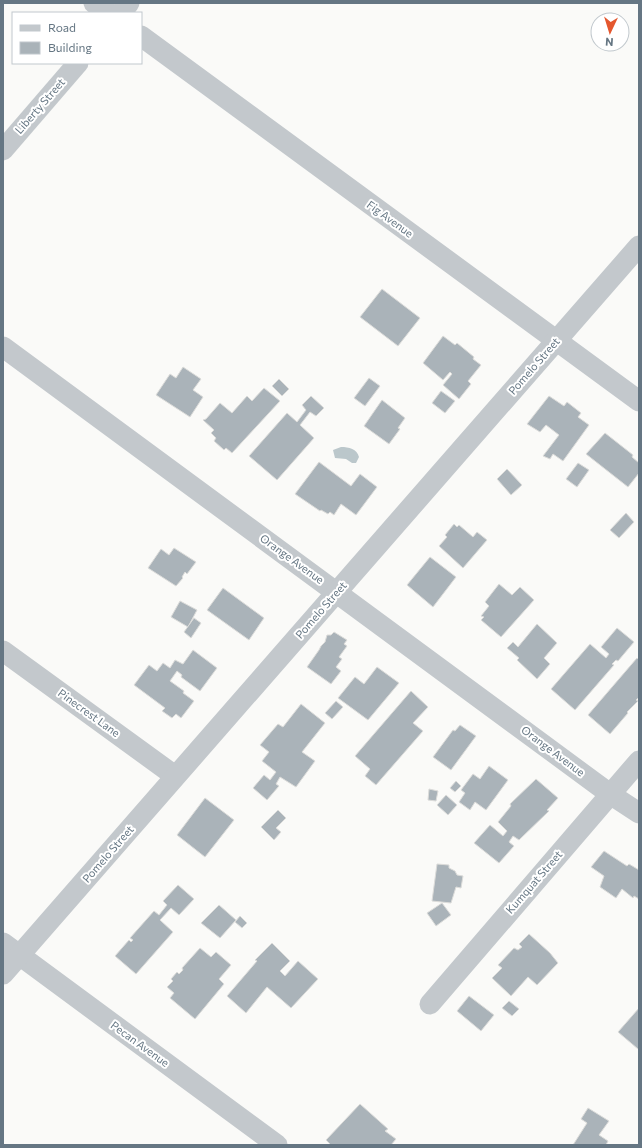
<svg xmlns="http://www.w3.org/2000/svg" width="642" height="1148" font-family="Commissioner,sans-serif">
	<rect width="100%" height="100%" fill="#fafaf8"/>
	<!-- water -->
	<path fill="#bbc7cb" d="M341,447C349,447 357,449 359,457L356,463H352L346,459L335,458L333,450Z"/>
	<!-- building -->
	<g fill="#aab3b9" stroke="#dcdcda">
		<polygon points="382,289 420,318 398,346 360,317"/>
		<polygon points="443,336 455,345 457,343 474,357 473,359 481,365 468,381 471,384 459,399 443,385 452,374 450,372 443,380 423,363"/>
		<polygon points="183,367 201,379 193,390 203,397 190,417 156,395 170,374 176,378"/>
		<polygon points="369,378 380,386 365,406 354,398"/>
		<polygon points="279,379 289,389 282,396 272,386"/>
		<polygon points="264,388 280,401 232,453 226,448 224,450 214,441 216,438 211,433 214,430 203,420 206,419 220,403 232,413 247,396 252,401"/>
		<polygon points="441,391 455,401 445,413 432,403"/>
		<polygon points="311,396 324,408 316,416 310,412 300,425 314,438 277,480 249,456 287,413 297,422 306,410 302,405"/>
		<polygon points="549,396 564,406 567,402 581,413 578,417 589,425 563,461 553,454 550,459 543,456 559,435 546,425 540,432 527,424"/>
		<polygon points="382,400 405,418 398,428 400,429 389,444 364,426"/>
		<polygon points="605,433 633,455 632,457 639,463 639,473 628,487 586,454"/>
		<polygon points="319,462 351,486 360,474 377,487 356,515 341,504 334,515 330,512 328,514 321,510 320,511 295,494"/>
		<polygon points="578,463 589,470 577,487 566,479"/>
		<polygon points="507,469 522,485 511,495 497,479"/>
		<polygon points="626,513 634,522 619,538 610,530"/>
		<polygon points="454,524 457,527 459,525 473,537 477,532 487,540 463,568 439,546 447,537 445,535"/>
		<polygon points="174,548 196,562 187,574 185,572 182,577 183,578 176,586 148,568 161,549 169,555"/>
		<polygon points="430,557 456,577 433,607 407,585"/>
		<polygon points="499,584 512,595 520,587 534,600 501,637 481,620 484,617 481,616 489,606 485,602"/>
		<polygon points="223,588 264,618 249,640 207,610"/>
		<polygon points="180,601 197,610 188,627 171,617"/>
		<polygon points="194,618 201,623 191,638 184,632"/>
		<polygon points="537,624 557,643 544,658 550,664 537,679 517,660 519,658 507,648 513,642 518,647"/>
		<polygon points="617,628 634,642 618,661 616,660 612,664 614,665 575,710 551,689 590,644 606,658 609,654 601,647"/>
		<polygon points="334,632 347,640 344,644 347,646 339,657 342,659 336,667 341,671 331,684 307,667 319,650 321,646 325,642 327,635 331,635"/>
		<polygon points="193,650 217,668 200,691 181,677 182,675 177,671 170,681 184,691 183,693 194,701 181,718 176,714 172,718 162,711 165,708 134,685 149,665 157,671 163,663 170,668 175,660 183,664"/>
		<polygon points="637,658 639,660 639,697 636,700 638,701 627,712 628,713 610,734 588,715"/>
		<polygon points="377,667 399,683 368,720 338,698 355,677 364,684"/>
		<polygon points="411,691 428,707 413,723 423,731 376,785 365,776 370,769 355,756"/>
		<polygon points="336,701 343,707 332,719 325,713"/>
		<polygon points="301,704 325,723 302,752 315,761 296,787 280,777 276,784 279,786 267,800 253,788 264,775 270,780 276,772 262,761 269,752 260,745 278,724 283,727"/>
		<polygon points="460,725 476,736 451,770 433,757 453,730 455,731"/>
		<polygon points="489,766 508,780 486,810 475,802 470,810 459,802 465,793 461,790 473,774 480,779"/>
		<polygon points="536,779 558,798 547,810 549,811 519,840 513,836 509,842 514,846 499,863 474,843 490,825 503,836 507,831 498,822 511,806 510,804"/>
		<polygon points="456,781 461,786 455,792 450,788"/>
		<polygon points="429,789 438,791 436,801 428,800"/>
		<polygon points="446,795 457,805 448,815 437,805"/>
		<polygon points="205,798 234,820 205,857 177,835"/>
		<polygon points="278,810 286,818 276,828 281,832 274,840 261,827"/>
		<polygon points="604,851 627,866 629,864 639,870 639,899 634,896 633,898 622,889 616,898 600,887 604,876 591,867"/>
		<polygon points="437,864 449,865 449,868 455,871 457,875 463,876 461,888 456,887 451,903 432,901"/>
		<polygon points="178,885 194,899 179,915 171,908 160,920 173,932 136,974 115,956 129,940 131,942 133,940 130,938 154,911 159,915 167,905 163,901"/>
		<polygon points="442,903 451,915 436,926 427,913"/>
		<polygon points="219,905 236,920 220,938 201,923"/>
		<polygon points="240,916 247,923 242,928 235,922"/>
		<polygon points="529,934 550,953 558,963 537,985 528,977 511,996 492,978 502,968 498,965 514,948 518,950 522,947 519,944"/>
		<polygon points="272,943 290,961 280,971 285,976 298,961 318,979 291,1008 267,987 246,1013 227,996 257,961 255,960"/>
		<polygon points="200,948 211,957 216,952 231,965 219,979 224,984 195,1019 170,998 174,993 167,987 173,981 171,979 177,972 179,974 183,970 182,968"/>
		<polygon points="469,996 494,1015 481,1031 457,1011"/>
		<polygon points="509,1001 519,1009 512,1016 502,1008"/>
		<polygon points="639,1008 639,1048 638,1049 618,1032"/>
		<polygon points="360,1104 388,1129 385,1131 396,1139 391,1145 331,1145 326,1140"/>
		<polygon points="588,1108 609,1121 599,1135 608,1141 606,1145 573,1145 587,1123 581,1119"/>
	</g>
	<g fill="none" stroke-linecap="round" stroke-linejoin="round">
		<!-- street -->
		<g stroke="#c3c8cc" stroke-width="21">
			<polyline points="94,3 109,13"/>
			<polyline points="121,13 129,3"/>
			<polyline points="141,36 639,401"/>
			<polyline points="3,150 78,63"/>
			<polyline points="3,347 610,794 639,813"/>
			<polyline points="3,651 175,776"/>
			<polyline points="3,943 277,1145"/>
			<polyline points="3,974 639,246"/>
			<polyline points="430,1004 639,761"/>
		</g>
	</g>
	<g text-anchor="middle" stroke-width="4" stroke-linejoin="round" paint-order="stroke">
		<!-- street labels -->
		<g font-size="11" fill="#657683" stroke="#fff">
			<text transform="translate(40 106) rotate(-49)" y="4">Liberty Street</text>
			<text transform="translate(390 219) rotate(36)" y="4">Fig Avenue</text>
			<text transform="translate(534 366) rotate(-49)" y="4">Pomelo Street</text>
			<text transform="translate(292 559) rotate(36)" y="4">Orange Avenue</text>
			<text transform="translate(321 610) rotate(-49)" y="4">Pomelo Street</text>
			<text transform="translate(89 713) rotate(36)" y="4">Pinecrest Lane</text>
			<text transform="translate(553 751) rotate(37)" y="4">Orange Avenue</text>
			<text transform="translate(108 854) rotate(-49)" y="4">Pomelo Street</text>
			<text transform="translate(534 882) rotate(-49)" y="4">Kumquat Street</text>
			<text transform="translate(140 1044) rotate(36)" y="4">Pecan Avenue</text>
		</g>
	</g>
	<!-- border -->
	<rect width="642" height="1148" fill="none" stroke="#657683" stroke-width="8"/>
	<!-- legend -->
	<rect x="12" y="12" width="130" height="52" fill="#ffffff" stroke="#c1c8cd"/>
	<rect x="20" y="25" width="20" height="6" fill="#c3c8cc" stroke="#c1c8cd"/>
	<text x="48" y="32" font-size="12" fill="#657683">Road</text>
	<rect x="20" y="42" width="20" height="12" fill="#aab3b9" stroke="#c1c8cd"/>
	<text x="48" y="52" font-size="12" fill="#657683">Building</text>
	<!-- north arrow -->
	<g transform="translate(610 32) rotate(184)"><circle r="19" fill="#ffffff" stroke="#c1c8cd"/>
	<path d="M0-3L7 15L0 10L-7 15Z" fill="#e4572e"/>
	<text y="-6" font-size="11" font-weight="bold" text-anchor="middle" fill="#657683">N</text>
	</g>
</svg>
